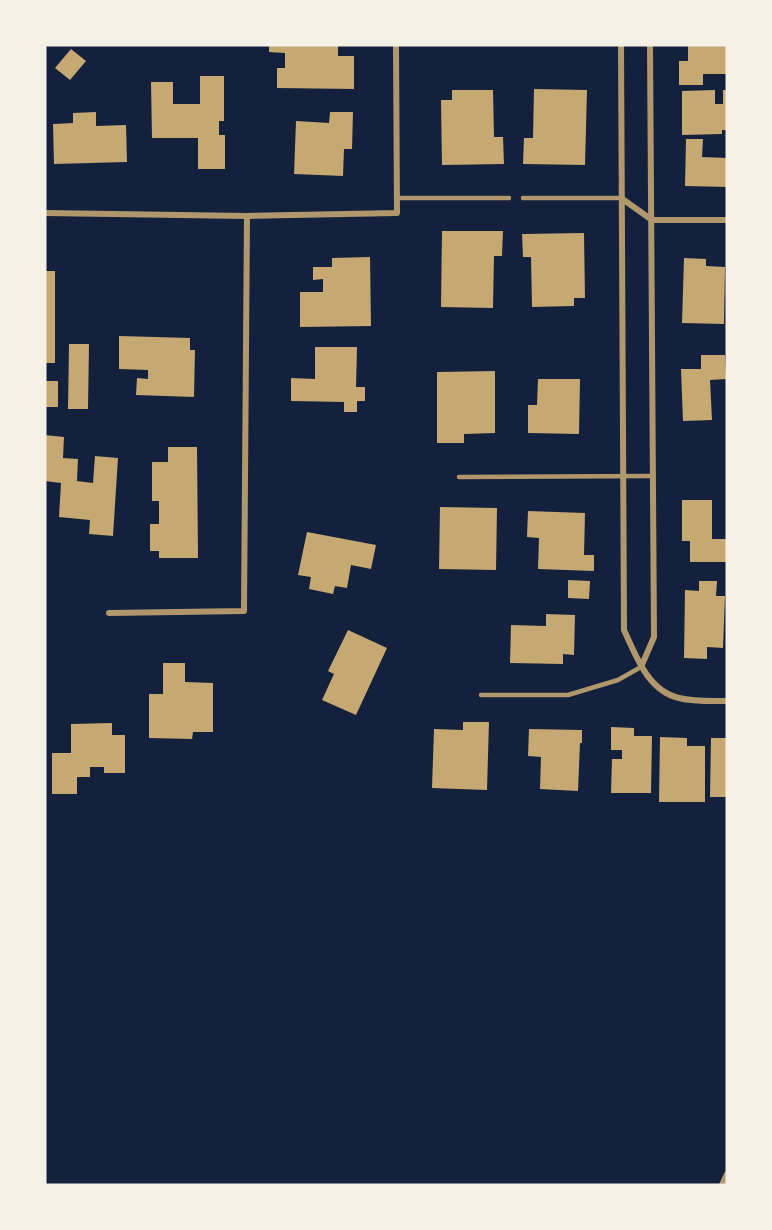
<svg xmlns="http://www.w3.org/2000/svg" width="772" height="1230" font-family="Manrope,sans-serif">
	<rect width="100%" height="100%" fill="#14213d"/>
	<!-- building -->
	<g fill="#c6a872">
		<polygon points="269,45 338,45 338,56 354,56 354,89 277,88 277,68 285,68 285,53 269,52"/>
		<polygon points="688,45 727,45 727,74 703,74 703,85 679,85 679,61 688,61"/>
		<polygon points="71,49 86,61 70,80 55,68"/>
		<polygon points="200,76 224,76 224,121 219,121 219,135 225,135 225,169 198,169 198,138 152,138 151,82 173,82 173,104 200,104"/>
		<polygon points="534,89 587,90 585,165 523,164 524,138 533,138"/>
		<polygon points="452,90 493,90 494,137 503,137 504,164 442,165 441,100 452,100"/>
		<polygon points="715,90 715,104 723,104 723,90 727,90 727,130 722,130 722,134 682,135 682,91"/>
		<polygon points="96,112 96,126 126,125 127,162 54,164 53,124 73,123 73,113"/>
		<polygon points="330,112 353,112 352,149 344,149 343,176 294,174 296,121 329,123"/>
		<polygon points="686,139 703,139 702,157 727,158 727,187 685,186"/>
		<polygon points="442,231 503,231 502,256 494,256 493,308 441,307"/>
		<polygon points="584,233 585,298 574,298 574,306 532,307 531,257 523,257 522,234"/>
		<polygon points="370,257 371,326 300,327 300,292 323,292 323,279 313,280 313,267 332,267 332,258"/>
		<polygon points="684,258 706,259 706,266 725,267 724,324 682,323"/>
		<rect x="45" y="271" width="10" height="92"/>
		<polygon points="119,336 190,338 190,350 195,350 194,397 136,395 137,378 148,379 148,370 119,369"/>
		<polygon points="69,344 89,344 88,409 68,409"/>
		<polygon points="315,347 357,347 356,387 365,387 365,401 357,401 357,412 344,412 344,402 291,401 291,378 315,379"/>
		<polygon points="701,355 725,355 726,379 710,380 712,420 683,421 681,369 701,369"/>
		<polygon points="495,371 495,433 464,434 464,443 437,443 437,372"/>
		<polygon points="538,379 580,379 579,434 528,433 528,405 537,405"/>
		<rect x="45" y="381" width="13" height="26"/>
		<polygon points="45,435 64,437 63,458 78,459 77,481 93,483 95,456 118,458 113,536 89,534 90,520 59,517 61,483 45,481"/>
		<polygon points="168,447 197,447 198,558 159,558 159,551 150,551 150,524 159,524 159,501 152,501 152,462 168,462"/>
		<polygon points="682,500 712,500 712,539 726,539 726,562 690,562 690,541 682,541"/>
		<polygon points="440,507 497,508 496,570 439,569"/>
		<polygon points="528,511 585,513 584,555 594,555 594,571 538,569 539,538 527,537"/>
		<polygon points="307,532 376,545 371,569 351,565 347,588 335,586 333,594 309,589 311,577 298,575"/>
		<polygon points="568,580 590,581 589,599 568,598"/>
		<polygon points="699,581 717,581 716,596 725,596 723,648 707,647 707,659 684,658 685,590 699,591"/>
		<polygon points="546,614 575,615 574,655 563,654 563,664 510,663 511,625 546,626"/>
		<polygon points="348,630 387,648 356,715 322,700 334,674 328,671"/>
		<polygon points="163,663 185,663 185,682 213,683 213,732 193,732 192,739 149,738 149,694 163,694"/>
		<polygon points="463,722 489,722 487,790 432,788 434,729 463,730"/>
		<polygon points="112,723 112,735 125,735 125,773 104,773 104,767 90,767 90,777 77,777 77,794 52,794 52,753 71,753 71,724"/>
		<polygon points="611,727 634,728 634,736 652,736 651,793 611,793 612,759 622,759 622,750 611,750"/>
		<polygon points="529,729 582,730 582,743 580,743 578,791 540,789 541,757 528,756"/>
		<polygon points="660,737 687,738 687,746 705,746 705,802 659,802"/>
		<polygon points="711,738 727,738 727,797 710,797"/>
	</g>
	<g fill="none" stroke-linecap="round" stroke-linejoin="round">
		<!-- service -->
		<g stroke="#b1986c" stroke-width="4.5">
			<polyline points="397,198 509,198"/>
			<polyline points="523,198 621,198"/>
			<polyline points="459,477 653,476"/>
			<polyline points="481,695 568,695 618,680 641,667"/>
		</g>
		<!-- minor -->
		<g stroke="#b1986c" stroke-width="6">
			<path d="M621,45L624,630C636,656 648,691 679,698C695,702 711,701 727,701"/>
			<polyline points="621,198 652,220 727,220"/>
			<polyline points="45,213 247,216 397,213 396,45"/>
			<polyline points="109,613 244,611 247,216"/>
			<polyline points="641,667 654,637 650,45"/>
			<polyline points="722,1185 727,1174"/>
		</g>
	</g>
	<!-- border -->
	<rect width="772" height="1230" fill="none" stroke="#f6f1e7" stroke-width="93"/>
</svg>
